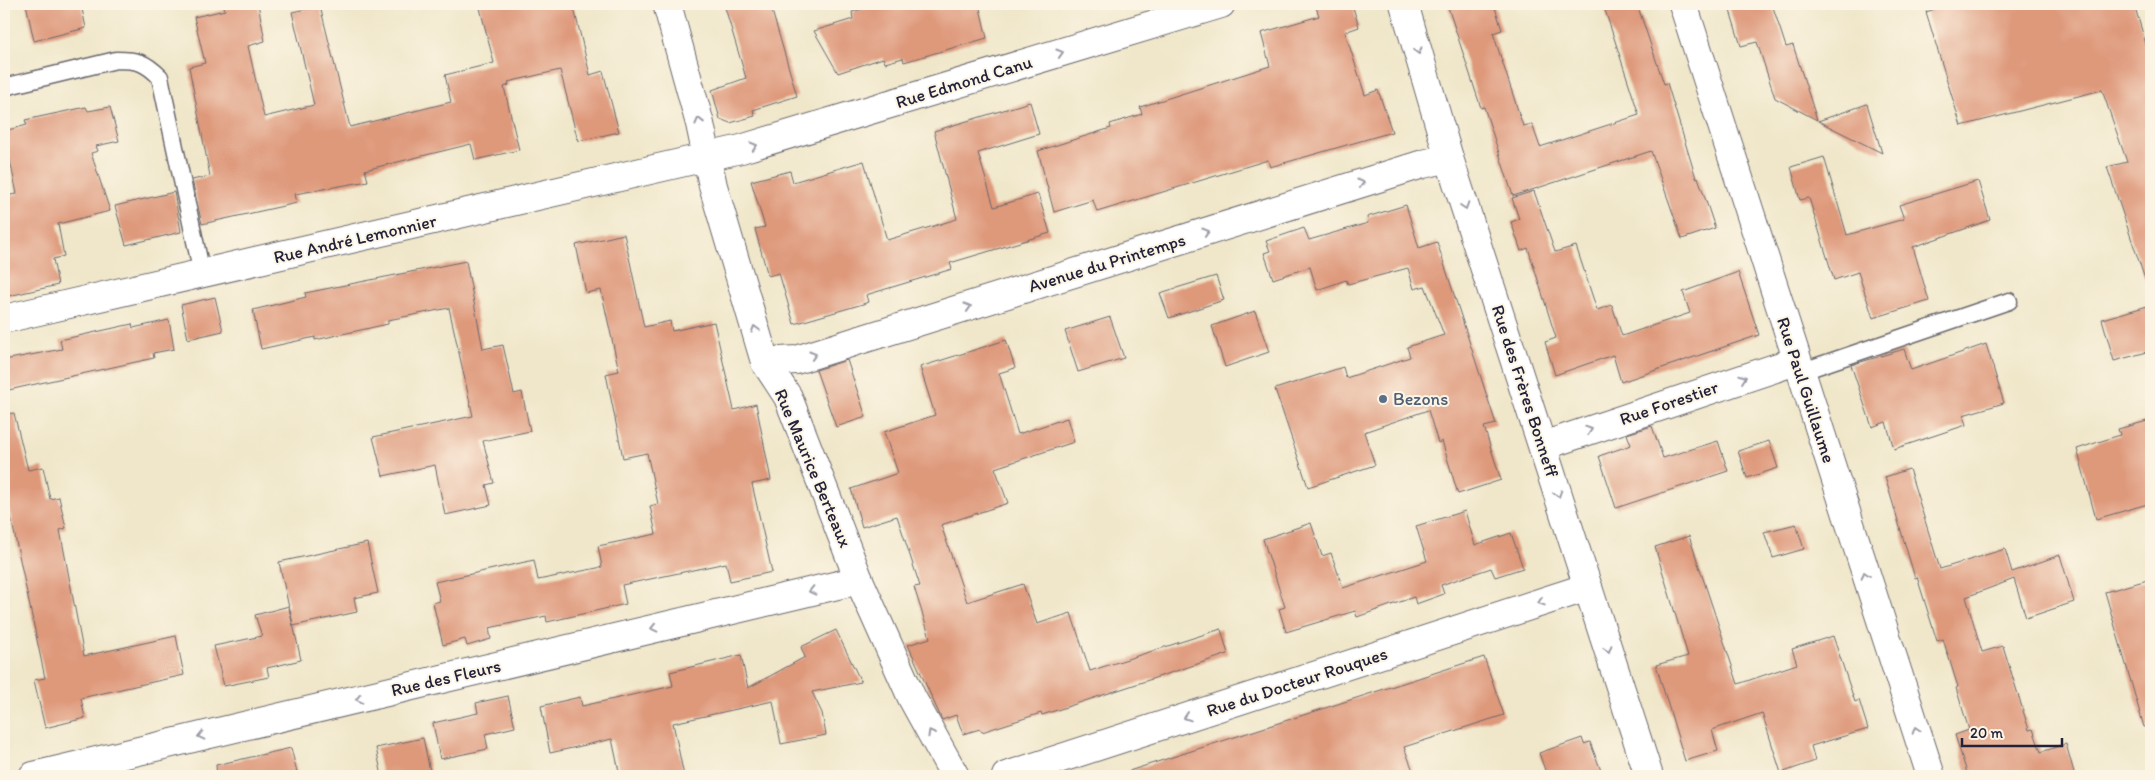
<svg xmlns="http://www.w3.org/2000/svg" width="2155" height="780" font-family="Itim,sans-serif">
	<rect width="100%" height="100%" fill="#fcf5e5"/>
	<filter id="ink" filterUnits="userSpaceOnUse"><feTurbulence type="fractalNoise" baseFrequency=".02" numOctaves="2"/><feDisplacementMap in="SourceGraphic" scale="10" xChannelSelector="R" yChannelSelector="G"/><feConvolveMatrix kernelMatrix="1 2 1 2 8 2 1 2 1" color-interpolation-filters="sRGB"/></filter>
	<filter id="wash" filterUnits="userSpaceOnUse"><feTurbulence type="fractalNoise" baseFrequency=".0096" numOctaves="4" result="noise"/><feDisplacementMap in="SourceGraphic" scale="20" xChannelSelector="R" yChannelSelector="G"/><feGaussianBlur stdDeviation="1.12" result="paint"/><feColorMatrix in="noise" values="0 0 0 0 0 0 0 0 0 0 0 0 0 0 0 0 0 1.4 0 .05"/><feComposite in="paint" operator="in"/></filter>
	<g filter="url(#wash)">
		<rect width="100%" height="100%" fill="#f0e7ca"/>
		<g id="blocks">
			<!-- building -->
			<g fill="#de987a">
				<polygon points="26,4 81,4 86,28 34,41"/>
				<polygon points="223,4 258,4 265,41 248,46 264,117 314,105 292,12 320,6 350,127 451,102 445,75 494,63 479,4 573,4 590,75 603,71 619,132 578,141 560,70 508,82 509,85 504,87 519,150 475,160 471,144 365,170 368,181 295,194 297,203 202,224 192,180 210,176 189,67 205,63 194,17 225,10"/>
				<polygon points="724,4 770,4 797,96 753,110 755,116 730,123 720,119 712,90 746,78"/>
				<polygon points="879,4 979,4 987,38 904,62 903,58 885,63 883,58 838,73 814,31 853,19 852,12"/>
				<polygon points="1315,4 1352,4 1359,27 1345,32 1365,95 1378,90 1392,132 1270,167 1268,160 1097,212 1093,200 1054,212 1038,151 1111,128 1110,124 1142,114 1140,107 1270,66 1261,33 1319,16"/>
				<polygon points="1447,4 1494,4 1502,30 1493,33 1523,126 1532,124 1540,147 1639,115 1603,4 1637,4 1664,84 1667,83 1696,178 1698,177 1715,228 1682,239 1651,151 1513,196 1484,107 1481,108"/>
				<polygon points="1728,4 1772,4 1786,47 1793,45 1817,120 1775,98 1757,42 1741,46"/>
				<polygon points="1950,4 2134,4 2151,61 2151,284 2147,285 2107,167 2127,162 2102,90 1961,126 1926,12"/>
				<polygon points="1030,102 1039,134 978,153 994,207 1038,194 1050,233 950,263 952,269 866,295 868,302 863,304 794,324 779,273 768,276 755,229 765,227 751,181 790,171 793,182 864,161 887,240 957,219 934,131"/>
				<polygon points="1867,104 1882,153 1818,121"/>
				<polygon points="86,107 88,111 110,107 119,141 96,146 98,151 91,153 110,211 58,224 64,256 53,259 58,285 4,297 4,196 17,194 4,131 27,125 25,120"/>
				<polygon points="1824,157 1847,235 1904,219 1899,205 1978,181 1990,220 1913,247 1929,301 1873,318 1858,272 1834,280 1809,198 1800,200 1791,167"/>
				<polygon points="1534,191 1555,252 1576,246 1597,310 1612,305 1622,336 1690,313 1683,292 1738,272 1759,335 1621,382 1613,355 1555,375 1545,342 1556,338 1528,248 1521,251 1511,222 1519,219 1512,198"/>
				<polygon points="174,192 181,232 126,245 115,206"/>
				<polygon points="1406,205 1419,248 1437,242 1496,424 1484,427 1501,480 1458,494 1442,441 1438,443 1428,410 1364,432 1375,465 1308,487 1275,389 1343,367 1346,378 1410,357 1407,347 1444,335 1425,286 1414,289 1408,268 1348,284 1346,280 1317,290 1310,267 1273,279 1264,253 1270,251 1266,241 1304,228 1309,240 1368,223 1367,217"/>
				<polygon points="624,234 644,327 670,321 672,331 714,322 734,410 756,404 771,480 752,484 772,572 730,581 726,563 622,585 626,604 547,622 546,616 489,628 491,639 467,646 465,639 443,645 433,603 440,601 435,582 534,560 538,580 602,567 598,546 656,534 650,506 658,504 647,453 623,458 606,374 619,371 601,290 586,293 576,245"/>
				<polygon points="466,261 483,349 503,345 514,394 522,392 530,431 483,441 494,483 486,485 491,505 445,515 435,465 383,476 373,437 473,416 449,308 388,320 388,324 315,340 315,337 261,349 253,310 306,297 305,293"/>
				<polygon points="1216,276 1224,300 1169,318 1160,293"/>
				<polygon points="215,297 223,331 188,339 181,305"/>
				<polygon points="2151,305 2151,351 2114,361 2102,319"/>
				<polygon points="1255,311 1269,352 1225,367 1212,326"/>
				<polygon points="1110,317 1124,358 1078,372 1065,331"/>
				<polygon points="169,320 174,349 153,353 154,358 4,391 4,360 62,349 60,340 132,324 133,328"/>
				<polygon points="1006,340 1015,368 999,373 1018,434 1067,418 1074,442 995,468 1008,503 941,525 967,602 1023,584 1037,624 1071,613 1090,671 1221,629 1228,654 1042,715 1041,713 982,732 980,729 963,734 956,715 942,720 908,645 930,638 914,587 920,586 897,516 862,527 851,489 898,473 884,432 935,415 920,367"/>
				<polygon points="1986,344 2004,403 1963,415 1966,425 1894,449 1886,422 1872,427 1851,365 1904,349 1911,370"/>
				<polygon points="847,360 866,417 836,427 816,370"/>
				<polygon points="14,413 28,470 43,467 50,499 59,497 66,528 60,530 84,656 176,636 184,675 81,698 85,718 45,728 34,680 45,678 9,508 4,509 4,414"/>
				<polygon points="2151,420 2151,503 2096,519 2077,449 2120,435 2118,429"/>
				<polygon points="1652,426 1663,458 1718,441 1728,471 1616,508 1599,456 1631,445 1627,434"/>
				<polygon points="1769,441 1778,468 1747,478 1738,451"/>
				<polygon points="1909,469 1940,569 2005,549 2012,572 2060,555 2074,602 2026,618 2014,579 1966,597 1982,652 2003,646 2029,730 2033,729 2041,752 2066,744 2075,776 1968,776 1955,735 1969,730 1956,688 1958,687 1943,639 1937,641 1917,577 1915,578 1885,477"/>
				<polygon points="1465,511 1475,545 1511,533 1523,568 1495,577 1491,568 1441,585 1444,594 1416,604 1414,597 1357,617 1355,611 1286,632 1279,609 1285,607 1263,539 1311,523 1322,556 1331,553 1343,588 1427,561 1416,526"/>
				<polygon points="1796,524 1804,549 1773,558 1764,532"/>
				<polygon points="1689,536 1738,684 1797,664 1792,649 1833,636 1855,702 1859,700 1868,729 1811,746 1815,761 1781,773 1762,713 1712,730 1718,751 1685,761 1656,665 1688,656 1655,547"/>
				<polygon points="367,543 378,593 354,598 357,612 293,626 279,562"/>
				<polygon points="2151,579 2151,726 2144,727 2105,592"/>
				<polygon points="289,606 301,660 267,668 269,677 224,686 214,646 262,636 255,615"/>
				<polygon points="836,630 861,682 812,692 822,713 826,735 781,744 773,701 673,723 684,776 620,776 612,739 550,753 541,706 580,697 582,706 673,686 670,672 741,655 748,688 805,657 801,647"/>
				<polygon points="1484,657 1504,715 1404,747 1415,776 1130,776 1129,771"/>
				<polygon points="508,696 515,727 485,734 488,749 440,759 433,723 478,713 476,703"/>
				<polygon points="423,738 431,776 382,776 376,748"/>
				<polygon points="1582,738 1584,744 1590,742 1603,776 1547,776 1539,753"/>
				<polygon points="291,748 298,776 217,776 216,765"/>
			</g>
		</g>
	</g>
	<g filter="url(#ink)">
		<use href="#blocks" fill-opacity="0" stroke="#6a676d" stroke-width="1"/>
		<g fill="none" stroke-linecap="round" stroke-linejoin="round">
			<defs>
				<g id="lane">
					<path d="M4,87L116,60C138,60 145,62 160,77L202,274"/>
					<polyline points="1800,372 2009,301"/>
				</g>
				<g id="street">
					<polyline points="667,4 700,124 713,186 765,362 788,397 859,580 912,698 955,776"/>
					<polyline points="1404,4 1449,158 1649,776"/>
					<polyline points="1683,4 1931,776"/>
					<polyline points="4,319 741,149 1221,4"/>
					<polyline points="765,362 796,360 1423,164 1449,158"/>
					<polyline points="1543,446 1796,361"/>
					<polyline points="33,776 859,580"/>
					<polyline points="1006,776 1588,587"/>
				</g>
			</defs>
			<!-- lane casing -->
			<use href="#lane" stroke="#6a676d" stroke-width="19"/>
			<!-- street casing -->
			<use href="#street" stroke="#6a676d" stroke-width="30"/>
			<!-- lane -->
			<use href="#lane" stroke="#fff" stroke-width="16"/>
			<!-- street -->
			<use href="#street" stroke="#fff" stroke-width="28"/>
		</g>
		<!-- one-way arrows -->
		<defs><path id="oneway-chevron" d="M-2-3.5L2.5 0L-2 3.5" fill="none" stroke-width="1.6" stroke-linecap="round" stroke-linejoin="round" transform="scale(1.25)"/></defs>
		<g stroke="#9c9ca7">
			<use href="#oneway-chevron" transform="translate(1418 51) rotate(74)"/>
			<use href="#oneway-chevron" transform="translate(1060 53) rotate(-17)"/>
			<use href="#oneway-chevron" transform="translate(699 121) rotate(-104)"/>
			<use href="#oneway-chevron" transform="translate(754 146) rotate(-17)"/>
			<use href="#oneway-chevron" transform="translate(1361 183) rotate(-17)"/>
			<use href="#oneway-chevron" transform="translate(1465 206) rotate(72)"/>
			<use href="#oneway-chevron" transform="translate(1206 232) rotate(-17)"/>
			<use href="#oneway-chevron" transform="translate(968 307) rotate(-17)"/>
			<use href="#oneway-chevron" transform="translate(755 329) rotate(-106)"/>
			<use href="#oneway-chevron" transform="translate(813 355) rotate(-17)"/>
			<use href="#oneway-chevron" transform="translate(1743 378) rotate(-19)"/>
			<use href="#oneway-chevron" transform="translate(1589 430) rotate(-19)"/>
			<use href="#oneway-chevron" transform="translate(1558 494) rotate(72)"/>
			<use href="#oneway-chevron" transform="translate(1865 575) rotate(-108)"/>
			<use href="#oneway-chevron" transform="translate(812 591) rotate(167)"/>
			<use href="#oneway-chevron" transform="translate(1541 602) rotate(162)"/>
			<use href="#oneway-chevron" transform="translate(654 628) rotate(167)"/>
			<use href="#oneway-chevron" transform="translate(1608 649) rotate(72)"/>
			<use href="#oneway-chevron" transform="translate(359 699) rotate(167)"/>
			<use href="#oneway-chevron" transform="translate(1187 717) rotate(162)"/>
			<use href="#oneway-chevron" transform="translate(1916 730) rotate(-108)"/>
			<use href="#oneway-chevron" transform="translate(931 733) rotate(-119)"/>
			<use href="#oneway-chevron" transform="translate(201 736) rotate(167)"/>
		</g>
	</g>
	<!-- markers -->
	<circle fill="#5c6f8a" stroke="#fcf5e5" stroke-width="2" cx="1383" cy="399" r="5"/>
	<g text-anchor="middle" stroke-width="4" stroke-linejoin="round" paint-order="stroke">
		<!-- street labels -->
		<g font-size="18" fill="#22223b" stroke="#fcf5e5">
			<text transform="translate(964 82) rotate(-17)" y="6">Rue Edmond Canu</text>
			<text transform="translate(355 239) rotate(-13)" y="6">Rue André Lemonnier</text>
			<text transform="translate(1107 263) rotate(-17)" y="6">Avenue du Printemps</text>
			<text transform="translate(1806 390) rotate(72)" y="6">Rue Paul Guillaume</text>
			<text transform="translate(1525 391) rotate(72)" y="6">Rue des Frères Bonneff</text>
			<text transform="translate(1669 403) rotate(-19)" y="6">Rue Forestier</text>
			<text transform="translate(813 468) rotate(67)" y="6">Rue Maurice Berteaux</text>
			<text transform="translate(446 678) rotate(-13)" y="6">Rue des Fleurs</text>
			<text transform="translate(1297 682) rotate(-18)" y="6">Rue du Docteur Rouques</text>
		</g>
		<!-- service labels -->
		<g font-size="18" fill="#4e5e75" stroke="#fcf5e5" text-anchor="start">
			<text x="1393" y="405">Bezons</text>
		</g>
	</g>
	<!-- margin -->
	<rect width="2155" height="780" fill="none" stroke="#fcf5e5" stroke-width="20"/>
	<!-- scale -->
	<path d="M1962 738v8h100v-8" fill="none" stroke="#22223b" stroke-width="2.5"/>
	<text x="1970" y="738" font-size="15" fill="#22223b" stroke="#fcf5e5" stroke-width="4" paint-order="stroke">20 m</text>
</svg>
